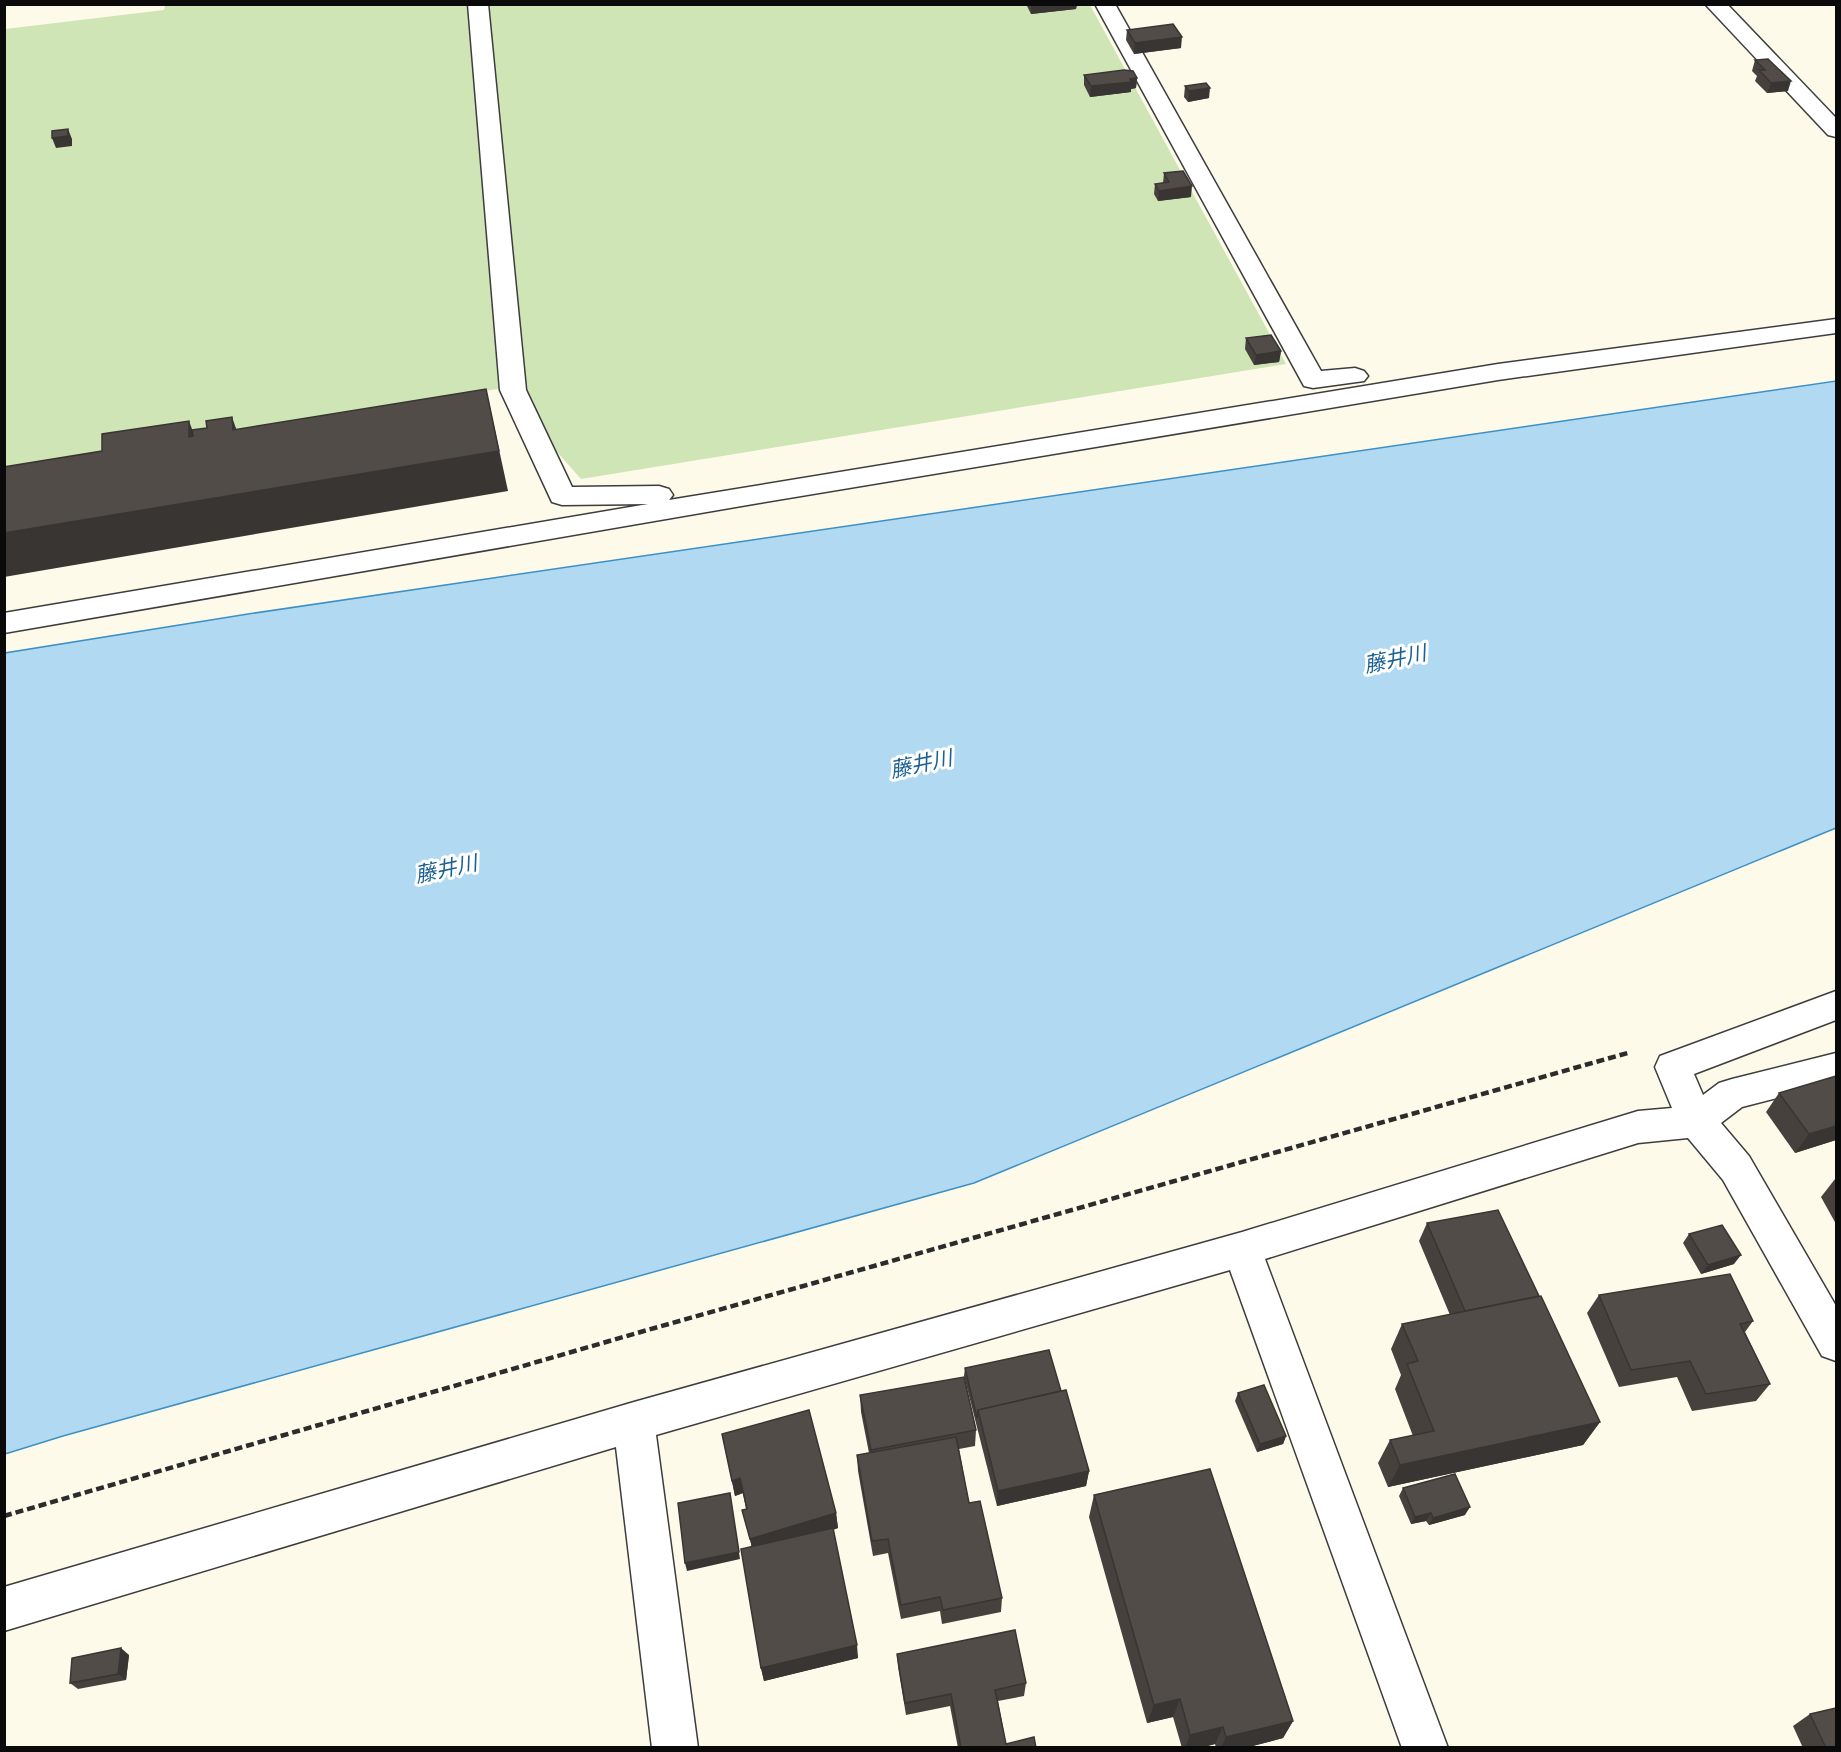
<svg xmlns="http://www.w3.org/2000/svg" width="1841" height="1752" viewBox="0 0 1841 1752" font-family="'Noto Serif','Noto Sans JP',serif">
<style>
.green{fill:#cfe5b6}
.water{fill:#b1daf2;stroke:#3c90c5;stroke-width:1.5}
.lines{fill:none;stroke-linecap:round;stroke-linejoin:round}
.minor-casing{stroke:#3d3d3d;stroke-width:3}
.path{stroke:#2c2c2c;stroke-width:4.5;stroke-dasharray:8 4;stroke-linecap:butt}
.minor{fill:#fff;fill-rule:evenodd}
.wall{fill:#47413e}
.shaded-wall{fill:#393532}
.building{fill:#524c48;stroke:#393532;stroke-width:1.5}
.labels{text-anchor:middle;stroke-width:6;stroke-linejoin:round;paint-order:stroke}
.water-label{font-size:21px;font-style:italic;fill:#1c6194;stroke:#fff}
</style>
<rect width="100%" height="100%" fill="#fefae9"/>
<!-- green -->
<path class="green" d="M165 5H1090L1286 364 581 479 543 436 522 385 5 468V29L164 10Z"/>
<!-- water -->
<path class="water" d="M1836 381V828L974 1183 63 1436 5 1454V653L248 614Z"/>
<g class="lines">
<defs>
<g id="minor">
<path d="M468 4H488L526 390 572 487 659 486 669 489 673 495 669 500 1498 364 1836 319V333L1498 380 759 503 4 633V613L648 504 562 505 552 502 500 390Z"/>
<path d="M1095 4H1115L1321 371 1355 368 1364 371 1368 376 1364 381 1313 388 1304 386Z"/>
<path d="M1705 4H1727L1836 118V137L1828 135Z"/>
<path d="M1836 991V1020L1694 1074 1703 1095 1719 1083 1732 1079 1836 1053V1083L1742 1107 1721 1123 1749 1156 1836 1306V1361L1822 1356 1723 1180 1688 1138 1638 1143 1265 1259 1448 1748H1402L1230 1270 656 1435 698 1748H652L616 1447 4 1631V1587L634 1402 1242 1232 1638 1111 1672 1108 1655 1067 1660 1056Z"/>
</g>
</defs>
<!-- minor casing -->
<use href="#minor" class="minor-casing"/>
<!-- path -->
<path class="path" d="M4 1516 644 1331 1631 1052"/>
<!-- minor -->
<use href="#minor" class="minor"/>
</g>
<!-- wall -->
<g class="wall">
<path d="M1026 4H1077L1076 9 1031 14Z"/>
<path d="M1127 30 1181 48 1134 54 1126 40Z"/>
<path d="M1755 60 1788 91 1767 93 1755 81 1757 76 1752 71Z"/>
<path d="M1084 75 1137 78 1136 88 1131 89V92L1090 97 1084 85Z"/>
<path d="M1185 86 1209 98 1188 102 1184 97Z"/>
<path d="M1164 173 1191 197 1158 201 1154 194 1155 184 1163 183Z"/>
<path d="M1246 338 1281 351 1279 362 1254 365 1245 349Z"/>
<path d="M1779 1093 1836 1140 1795 1153 1766 1112Z"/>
<path d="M1835 1179H1836V1224L1821 1197Z"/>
<path d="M1427 1223 1539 1296 1600 1422 1583 1445 1388 1487 1378 1463 1390 1440 1413 1436 1395 1389 1401 1375 1391 1349 1402 1324 1450 1315 1419 1241Z"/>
<path d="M1689 1234 1734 1264 1701 1274 1683 1243Z"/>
<path d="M1599 1295 1753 1321 1745 1332 1770 1384 1756 1401 1692 1411 1677 1377 1619 1387 1587 1313Z"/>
<path d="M965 1368 1061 1391 1089 1471 1086 1486 997 1506 964 1376Z"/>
<path d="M1238 1393 1286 1436 1283 1444 1257 1452 1235 1401Z"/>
<path d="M860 1395 976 1430 975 1446 959 1449 969 1503 1002 1598 1001 1612 942 1624 940 1611 901 1619 888 1553 873 1556 858 1471 857 1455 869 1453 861 1412Z"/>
<path d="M722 1434 836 1513 838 1528 833 1530 858 1658 764 1681 761 1668 752 1547 742 1510 746 1509 743 1493 735 1496Z"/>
<path d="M1403 1488 1465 1515 1429 1525 1426 1521 1411 1524 1399 1496Z"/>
<path d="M1094 1495 1293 1721 1283 1738 1245 1748H1216L1215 1744 1200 1748H1182L1173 1717 1147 1723 1089 1517Z"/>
<path d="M897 1654 1026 1683 1024 1696 998 1701 1006 1744 1036 1748H958L950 1706 906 1715 898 1667Z"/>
<path d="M129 1655 126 1680 78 1689 70 1683Z"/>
<path d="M1810 1714 1836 1748H1803L1793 1726Z"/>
</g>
<!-- shaded-wall -->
<g class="shaded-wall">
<path d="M1031 4H1077L1076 9 1031 14Z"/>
<path d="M1182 37 1181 48 1134 54 1135 43Z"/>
<path d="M1137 78 1136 88 1131 89V92L1090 97 1091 86Z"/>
<path d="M1791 81 1788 91 1767 93 1771 83Z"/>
<path d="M1210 88 1209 98 1188 102 1189 91Z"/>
<path d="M68 129 72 139V146L56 148 52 138Z"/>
<path d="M1192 186 1191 197 1158 201 1159 191Z"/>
<path d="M1281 351 1279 362 1254 365 1256 355Z"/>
<path d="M486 389 508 491 4 577V533Z"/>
<path d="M232 417 246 457 233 430Z"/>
<path d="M189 421 204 461 189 437Z"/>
<path d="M1836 1126V1140L1795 1153 1809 1134Z"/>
<path d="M1741 1255 1734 1264 1701 1274 1708 1265Z"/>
<path d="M1600 1422 1583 1445 1388 1487 1400 1465Z"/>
<path d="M1286 1436 1283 1444 1257 1452 1260 1444Z"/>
<path d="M1089 1471 1086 1486 997 1506 998 1491Z"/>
<path d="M740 1478 743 1493 735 1496 732 1481Z"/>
<path d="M730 1493 740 1559 687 1571 685 1563Z"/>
<path d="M1470 1507 1465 1515 1429 1525 1433 1518Z"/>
<path d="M836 1513 838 1528 753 1554 750 1539Z"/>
<path d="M1431 1513 1426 1521 1411 1524 1415 1517Z"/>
<path d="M857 1645 858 1658 764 1681 761 1668Z"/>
<path d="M121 1648 129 1655 126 1680 118 1674Z"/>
<path d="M1180 1699 1173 1717 1147 1723 1154 1705Z"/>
<path d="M1293 1721 1283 1738 1245 1748H1221L1226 1737Z"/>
<path d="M1223 1727 1215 1744 1200 1748H1185L1190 1735Z"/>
</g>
<!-- building -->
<g class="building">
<path d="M1173 24 1182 37 1135 43 1127 30Z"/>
<path d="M1768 59 1791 81 1771 83 1759 70H1765L1755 60Z"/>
<path d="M1124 70 1133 71 1137 78 1130 79 1132 82 1091 86 1084 75Z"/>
<path d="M1206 83 1210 88 1189 91 1185 86Z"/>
<path d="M68 129V136L52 138V131Z"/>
<path d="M1183 171 1192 186 1159 191 1155 184 1169 182 1164 173Z"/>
<path d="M1271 335 1281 351 1256 355 1246 338Z"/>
<path d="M486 389 499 451 4 533V467L102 451V434L189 421V437L193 436 192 430 207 428 206 421 232 417 233 430Z"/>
<path d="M1836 1076V1126L1809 1134 1779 1093Z"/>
<path d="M1498 1210 1539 1296 1465 1311 1427 1223Z"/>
<path d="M1722 1225 1741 1255 1708 1265 1689 1234Z"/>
<path d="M1730 1274 1753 1321 1740 1324 1770 1384 1706 1394 1690 1361 1631 1370 1599 1295Z"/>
<path d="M1541 1296 1600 1422 1400 1465 1390 1440 1434 1431 1407 1364 1418 1361 1402 1324Z"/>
<path d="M1049 1350 1061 1391 978 1410 977 1418 965 1368Z"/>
<path d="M964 1377 976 1430 871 1450 860 1395Z"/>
<path d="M1264 1385 1286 1436 1260 1444 1238 1393Z"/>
<path d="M1066 1390 1089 1471 998 1491 978 1410Z"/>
<path d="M809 1410 836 1513 750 1539 742 1510 747 1509 740 1478 732 1481 722 1434Z"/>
<path d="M956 1437 969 1503 980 1501 1002 1598 943 1610 940 1597 901 1605 888 1539 872 1541 857 1455Z"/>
<path d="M1210 1469 1293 1721 1226 1737 1223 1727 1190 1735 1180 1699 1154 1705 1094 1495Z"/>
<path d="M1455 1474 1470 1507 1433 1518 1431 1513 1415 1517 1403 1488Z"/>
<path d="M730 1493 739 1552 685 1563 678 1503Z"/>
<path d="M833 1528 857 1645 761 1668 741 1549Z"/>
<path d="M1015 1630 1026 1683 995 1690 1006 1744 1034 1737 1036 1748H961L951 1694 905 1703 897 1654Z"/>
<path d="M121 1648 118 1674 70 1683 72 1658Z"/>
<path d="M1836 1708V1748H1826L1810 1714Z"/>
</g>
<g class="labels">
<!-- water labels -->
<g class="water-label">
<text transform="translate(1395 659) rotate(-12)" y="7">藤井川</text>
<text transform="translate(921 764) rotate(-12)" y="7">藤井川</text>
<text transform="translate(446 869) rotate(-12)" y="7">藤井川</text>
</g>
</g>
<!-- border -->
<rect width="1841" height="1752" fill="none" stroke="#0a0a0a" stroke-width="12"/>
</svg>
